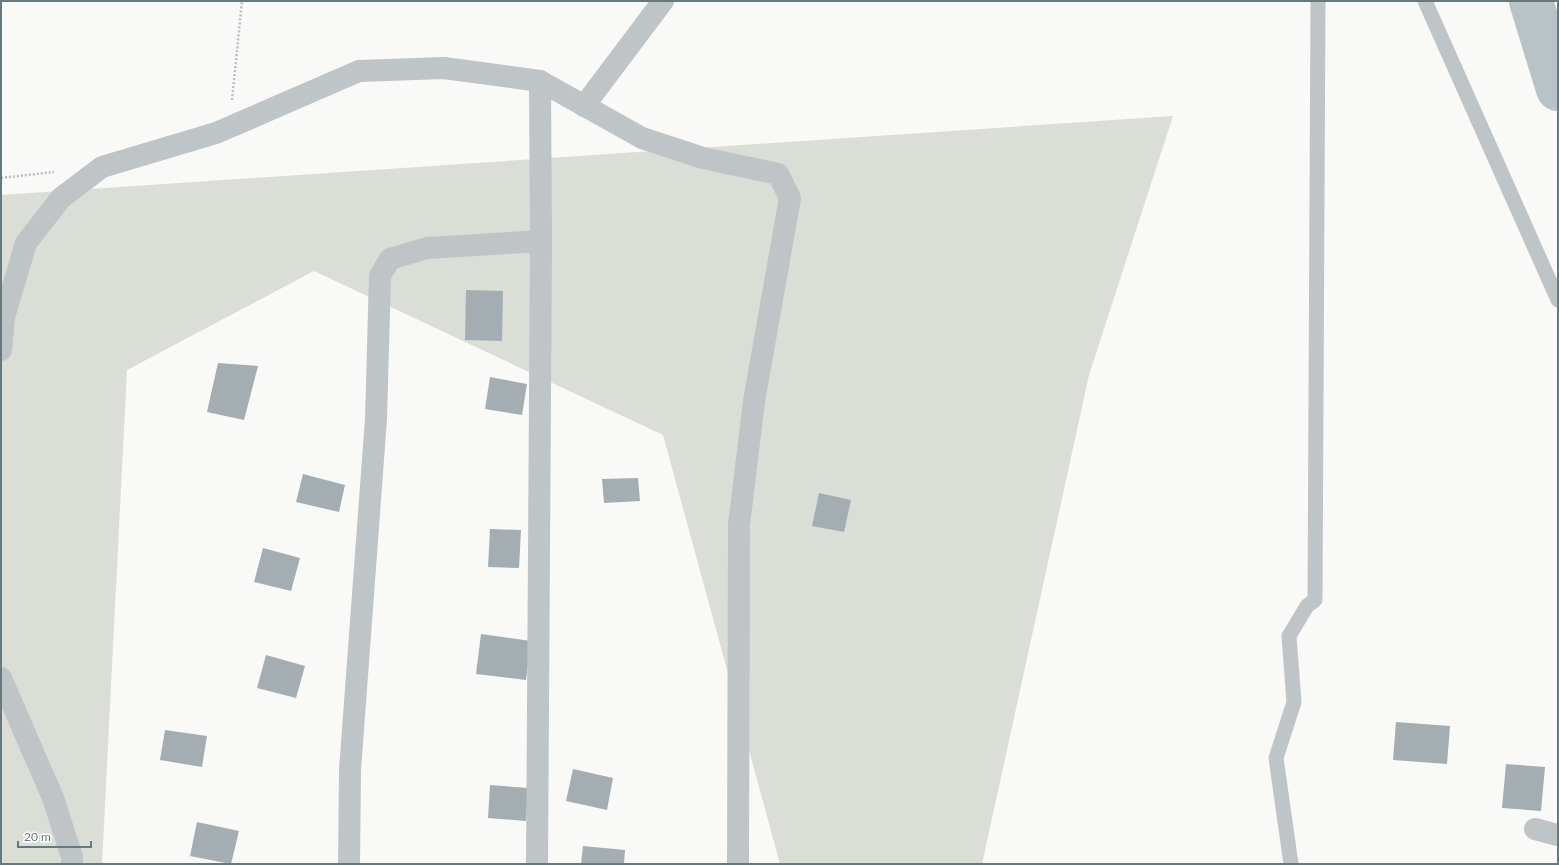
<svg xmlns="http://www.w3.org/2000/svg" width="1559" height="865" viewBox="0 0 1559 865" font-family="Lato,sans-serif">
<style>
.green{fill:#daded7}
.lines{fill:none;stroke-linecap:round;stroke-linejoin:round}
.river{stroke:#b7c3c6;stroke-width:44}
.building{fill:#a4aeb2}
.path{stroke:#babec0;stroke-width:2.5;stroke-dasharray:2 2;stroke-linecap:butt}
.service{stroke:#bfc4c7;stroke-width:15}
.minor{stroke:#bfc4c7;stroke-width:22}
</style>
<rect width="100%" height="100%" fill="#f9f9f8"/>
<!-- green -->
<path class="green" d="M1173 116 1089 375 982 864H780L663 435 314 271 127 370 102 864H1V195Z"/>
<g class="lines">
<!-- river -->
<path class="river" d="M1531 1 1558 89"/>
</g>
<!-- building -->
<g class="building">
<path d="M466 290 503 291 502 341 465 340Z"/>
<path d="M218 363 258 366 244 420 207 412Z"/>
<path d="M490 377 527 384 522 415 485 409Z"/>
<path d="M303 474 345 485 339 512 296 502Z"/>
<path d="M638 478 640 501 604 503 602 479Z"/>
<path d="M819 493 851 500 844 532 812 526Z"/>
<path d="M490 529 521 530 519 568 488 567Z"/>
<path d="M263 548 300 558 291 591 254 582Z"/>
<path d="M481 634 531 641 526 680 476 674Z"/>
<path d="M266 655 305 666 296 698 257 688Z"/>
<path d="M1396 722 1450 726 1447 764 1393 760Z"/>
<path d="M165 730 207 736 202 767 160 760Z"/>
<path d="M1506 764 1545 767 1541 811 1502 808Z"/>
<path d="M573 769 613 778 607 810 566 801Z"/>
<path d="M490 785 528 788 526 821 488 818Z"/>
<path d="M197 822 239 831 231 864 190 856Z"/>
<path d="M583 846 625 850 624 864H581Z"/>
</g>
<g class="lines">
<!-- path -->
<g class="path">
<path d="M232 100 242 1"/>
<path d="M1 178 54 172"/>
</g>
<!-- service -->
<g class="service">
<path d="M1425 1 1558 300"/>
<path d="M1291 864 1276 758 1294 702 1289 636 1307 606 1315 600 1318 1"/>
</g>
<!-- minor -->
<g class="minor">
<path d="M584 106 663 1"/>
<path d="M1 350 4 317 26 243 61 198 102 167 216 133 359 71 444 68 540 81 642 138 703 158 778 174 790 198 754 401 739 525 738 864"/>
<path d="M1 678 53 798 72 857V864"/>
<path d="M1535 829 1558 835"/>
<path d="M349 864 350 770 376 419 380 276 390 259 427 248 541 241"/>
<path d="M537 864 541 241 540 81"/>
</g>
</g>
<!-- border -->
<rect width="1559" height="865" fill="none" stroke="#67787f" stroke-width="4"/>
<!-- scale -->
<path d="M18 841v6h73v-6" fill="none" stroke="#67787f" stroke-width="2"/>
<text x="24" y="841" font-size="12" fill="#67787f" stroke="#ffffff" stroke-width="3" paint-order="stroke">20 m</text>
</svg>
